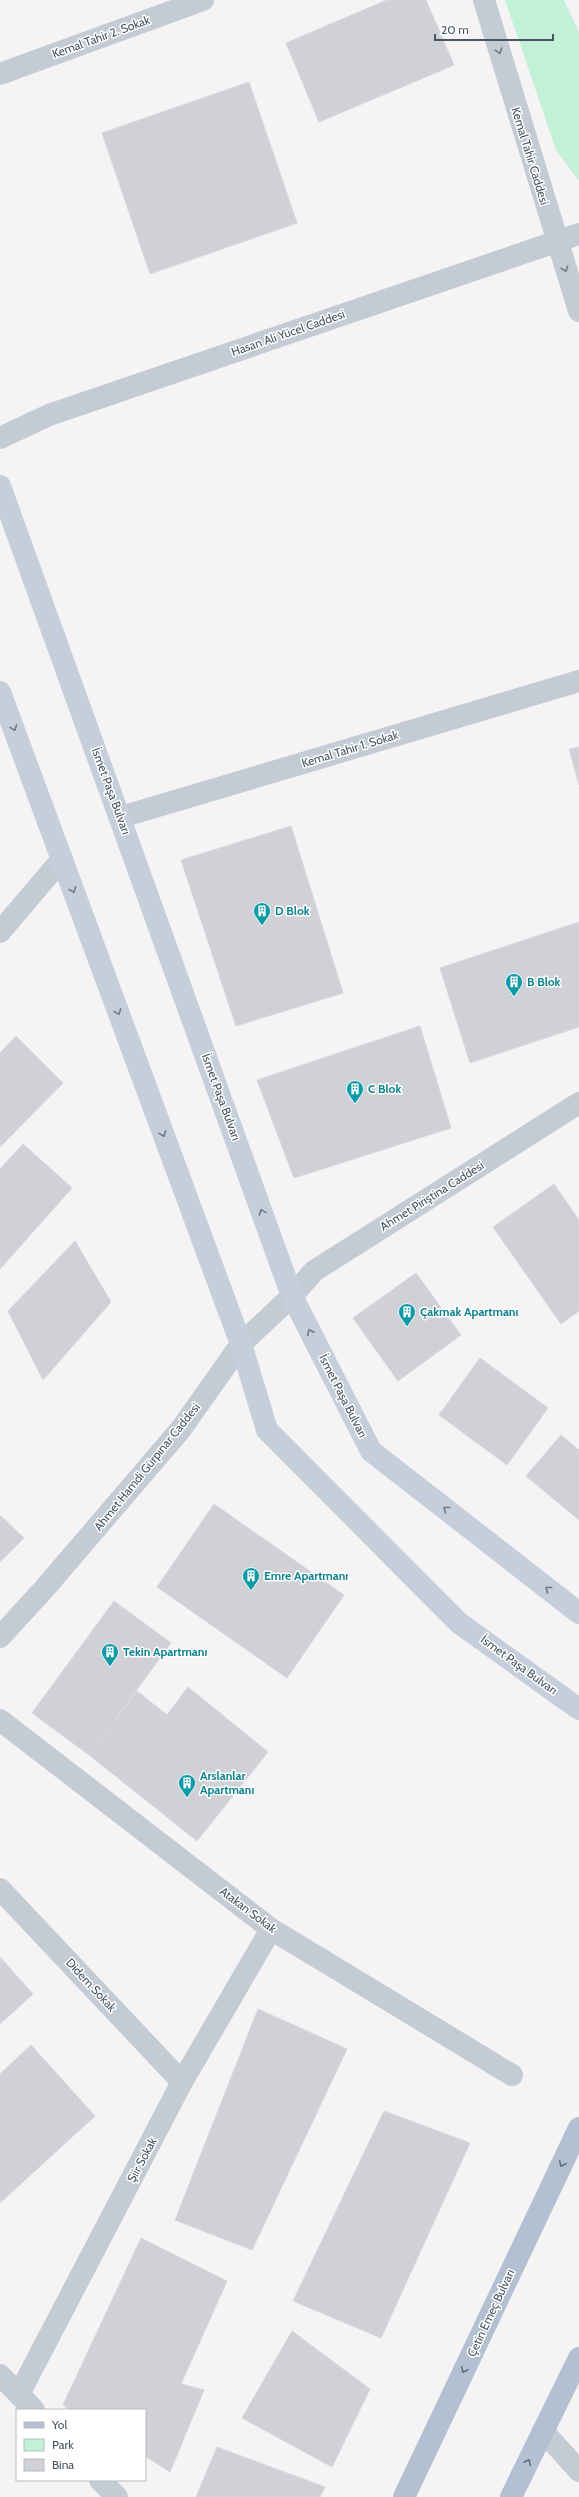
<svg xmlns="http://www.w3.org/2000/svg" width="579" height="2497" viewBox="0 0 579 2497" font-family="Cabin,sans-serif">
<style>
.green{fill:#c2f1d7}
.building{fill:#cfd1d7;stroke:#d7d8de}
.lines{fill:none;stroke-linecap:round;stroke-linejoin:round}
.street{stroke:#c3ccd4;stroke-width:22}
.secondary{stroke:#c5cedb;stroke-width:22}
.primary{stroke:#b2c0d1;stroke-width:22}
.oneway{stroke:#6e7884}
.oneway2{stroke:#6e7986}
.oneway3{stroke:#636f7d}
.labels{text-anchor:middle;stroke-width:3;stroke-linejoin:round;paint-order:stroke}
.street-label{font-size:12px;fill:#495461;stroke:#fff}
.culture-label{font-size:12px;font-weight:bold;fill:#0d838f;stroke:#fff;text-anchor:start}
</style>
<rect width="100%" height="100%" fill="#f5f3f3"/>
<!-- green -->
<path class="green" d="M505 0H564L579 32V181L556 150Z"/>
<!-- building -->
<g class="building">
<path d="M387 0H426L454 65 319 122 286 43Z"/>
<path d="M249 82 297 223 150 274 102 133Z"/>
<path d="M579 747V785L569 749Z"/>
<path d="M291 826 343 993 236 1026 181 860Z"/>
<path d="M579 922V1027L470 1063 440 968Z"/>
<path d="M420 1026 451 1128 294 1178 257 1080Z"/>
<path d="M16 1036 63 1083 0 1147V1053Z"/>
<path d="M23 1144 72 1188 0 1269V1169Z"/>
<path d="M554 1184 579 1220V1311L561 1324 493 1227Z"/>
<path d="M75 1241 111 1302 43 1380 8 1311Z"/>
<path d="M416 1273 461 1335 398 1381 353 1318Z"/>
<path d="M480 1358 548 1408 507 1465 439 1415Z"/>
<path d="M561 1435 579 1450V1520L526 1476Z"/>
<path d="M214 1504 344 1595 287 1678 157 1587Z"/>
<path d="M0 1515 24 1538 0 1562Z"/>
<path d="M114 1601 171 1643 89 1755 32 1713Z"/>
<path d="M188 1687 268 1752 197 1841 89 1755 137 1691 167 1715Z"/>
<path d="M0 1957 33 1994 0 2024Z"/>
<path d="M258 2009 347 2049 252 2250 175 2220Z"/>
<path d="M31 2045 95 2116 0 2203V2074Z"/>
<path d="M384 2111 470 2143 381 2338 293 2301Z"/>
<path d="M141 2238 227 2281 181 2384 204 2390 170 2472 145 2456V2410H70L63 2405Z"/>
<path d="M292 2331 370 2389 332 2467 242 2418Z"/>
<path d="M217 2447 325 2487 320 2497H196Z"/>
</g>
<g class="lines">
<!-- street -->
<g class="street">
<path d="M484 0 579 311"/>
<path d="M0 74 203 0"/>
<path d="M0 438 49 415 579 234"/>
<path d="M121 817 579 681"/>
<path d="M0 932 62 859"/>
<path d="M0 1637 44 1589 181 1429 241 1344 292 1296 314 1271 579 1103"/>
<path d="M0 1720 271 1929 512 2075"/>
<path d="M0 1889 182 2082"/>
<path d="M0 2375 34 2410"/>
<path d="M19 2394 182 2082 271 1929"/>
<path d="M543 2431 579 2471"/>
<path d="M100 2480 117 2497"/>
</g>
<!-- secondary -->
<g class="secondary">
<path d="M0 486 292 1296 371 1451 579 1613"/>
<path d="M0 692 241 1344 267 1430 459 1623 579 1709"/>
</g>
<!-- primary -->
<g class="primary">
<path d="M404 2497 579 2128"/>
<path d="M511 2497 579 2358"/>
</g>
</g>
<!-- one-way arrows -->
<defs><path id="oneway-chevron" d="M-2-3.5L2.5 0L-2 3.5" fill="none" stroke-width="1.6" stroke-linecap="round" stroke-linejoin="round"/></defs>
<g class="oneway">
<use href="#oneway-chevron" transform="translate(499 51) rotate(73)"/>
<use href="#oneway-chevron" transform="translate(565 269) rotate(72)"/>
</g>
<g class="oneway2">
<use href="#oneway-chevron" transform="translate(14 728) rotate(70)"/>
<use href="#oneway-chevron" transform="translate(73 890) rotate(70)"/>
<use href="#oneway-chevron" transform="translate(118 1012) rotate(70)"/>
<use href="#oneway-chevron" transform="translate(163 1134) rotate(70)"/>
<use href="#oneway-chevron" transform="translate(262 1212) rotate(-110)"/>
<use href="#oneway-chevron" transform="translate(310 1332) rotate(-117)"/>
<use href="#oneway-chevron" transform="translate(446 1509) rotate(-142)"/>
<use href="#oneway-chevron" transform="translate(548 1589) rotate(-142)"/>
</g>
<g class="oneway3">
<use href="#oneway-chevron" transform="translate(562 2164) rotate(115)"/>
<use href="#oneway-chevron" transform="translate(464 2370) rotate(115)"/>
<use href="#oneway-chevron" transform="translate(528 2462) rotate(-64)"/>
</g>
<!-- icons -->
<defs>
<symbol id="building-pin" viewBox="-11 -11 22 30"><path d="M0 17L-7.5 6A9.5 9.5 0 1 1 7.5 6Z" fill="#0f9aa8" stroke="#fff"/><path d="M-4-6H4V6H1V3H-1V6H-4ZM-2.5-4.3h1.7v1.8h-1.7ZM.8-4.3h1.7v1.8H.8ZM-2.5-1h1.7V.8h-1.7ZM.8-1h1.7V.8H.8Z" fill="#fff"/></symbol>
</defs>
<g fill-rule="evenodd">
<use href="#building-pin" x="252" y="901" width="20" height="27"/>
<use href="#building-pin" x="504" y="972" width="20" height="27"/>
<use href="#building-pin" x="345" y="1079" width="20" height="27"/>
<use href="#building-pin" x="397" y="1302" width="20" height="27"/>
<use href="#building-pin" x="241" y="1566" width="20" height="27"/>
<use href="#building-pin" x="100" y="1642" width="20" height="27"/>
<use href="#building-pin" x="177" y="1773" width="20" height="27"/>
</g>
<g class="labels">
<!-- street labels -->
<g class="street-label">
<text transform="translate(101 37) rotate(-20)" y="4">Kemal Tahir 2. Sokak</text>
<text transform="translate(530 156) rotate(73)" y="4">Kemal Tahir Caddesi</text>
<text transform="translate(288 333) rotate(-19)" y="4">Hasan Ali Yücel Caddesi</text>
<text transform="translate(350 749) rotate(-17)" y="4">Kemal Tahir 1. Sokak</text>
<text transform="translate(111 791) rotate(70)" y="4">İsmet Paşa Bulvarı</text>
<text transform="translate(221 1097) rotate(70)" y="4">İsmet Paşa Bulvarı</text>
<text transform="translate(432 1196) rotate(-32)" y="4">Ahmet Piriştina Caddesi</text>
<text transform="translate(343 1396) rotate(63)" y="4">İsmet Paşa Bulvarı</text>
<text transform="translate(147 1467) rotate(-51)" y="4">Ahmet Hamdi Gürpınar Caddesi</text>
<text transform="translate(519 1665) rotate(36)" y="4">İsmet Paşa Bulvarı</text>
<text transform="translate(248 1910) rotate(37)" y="4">Atakan Sokak</text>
<text transform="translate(91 1985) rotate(47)" y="4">Didem Sokak</text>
<text transform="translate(142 2160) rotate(-62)" y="4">Şiir Sokak</text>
<text transform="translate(491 2313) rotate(-65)" y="4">Çetin Emeç Bulvarı</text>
</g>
<!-- culture labels -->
<g class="culture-label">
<text x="275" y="915">D Blok</text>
<text x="527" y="986">B Blok</text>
<text x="368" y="1093">C Blok</text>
<text x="420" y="1316">Çakmak Apartmanı</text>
<text x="264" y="1580">Emre Apartmanı</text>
<text x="123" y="1656">Tekin Apartmanı</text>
<text x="200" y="1780">Arslanlar<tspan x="200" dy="14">Apartmanı</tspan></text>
</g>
</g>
<!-- legend -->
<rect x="16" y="2409" width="130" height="72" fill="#ffffff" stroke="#b6bbc0"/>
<rect x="24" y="2422" width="20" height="6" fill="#b2c0d1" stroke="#b6bbc0"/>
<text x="52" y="2429" font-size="12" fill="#495461">Yol</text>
<rect x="24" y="2439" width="20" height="12" fill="#c2f1d7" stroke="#b6bbc0"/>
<text x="52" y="2449" font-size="12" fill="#495461">Park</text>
<rect x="24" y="2459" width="20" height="12" fill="#cfd1d7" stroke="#b6bbc0"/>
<text x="52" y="2469" font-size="12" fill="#495461">Bina</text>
<!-- scale -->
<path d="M435 34v6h118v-6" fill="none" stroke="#495461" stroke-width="2"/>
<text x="441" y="34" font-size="12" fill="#495461" stroke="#ffffff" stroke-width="3" paint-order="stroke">20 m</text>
</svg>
